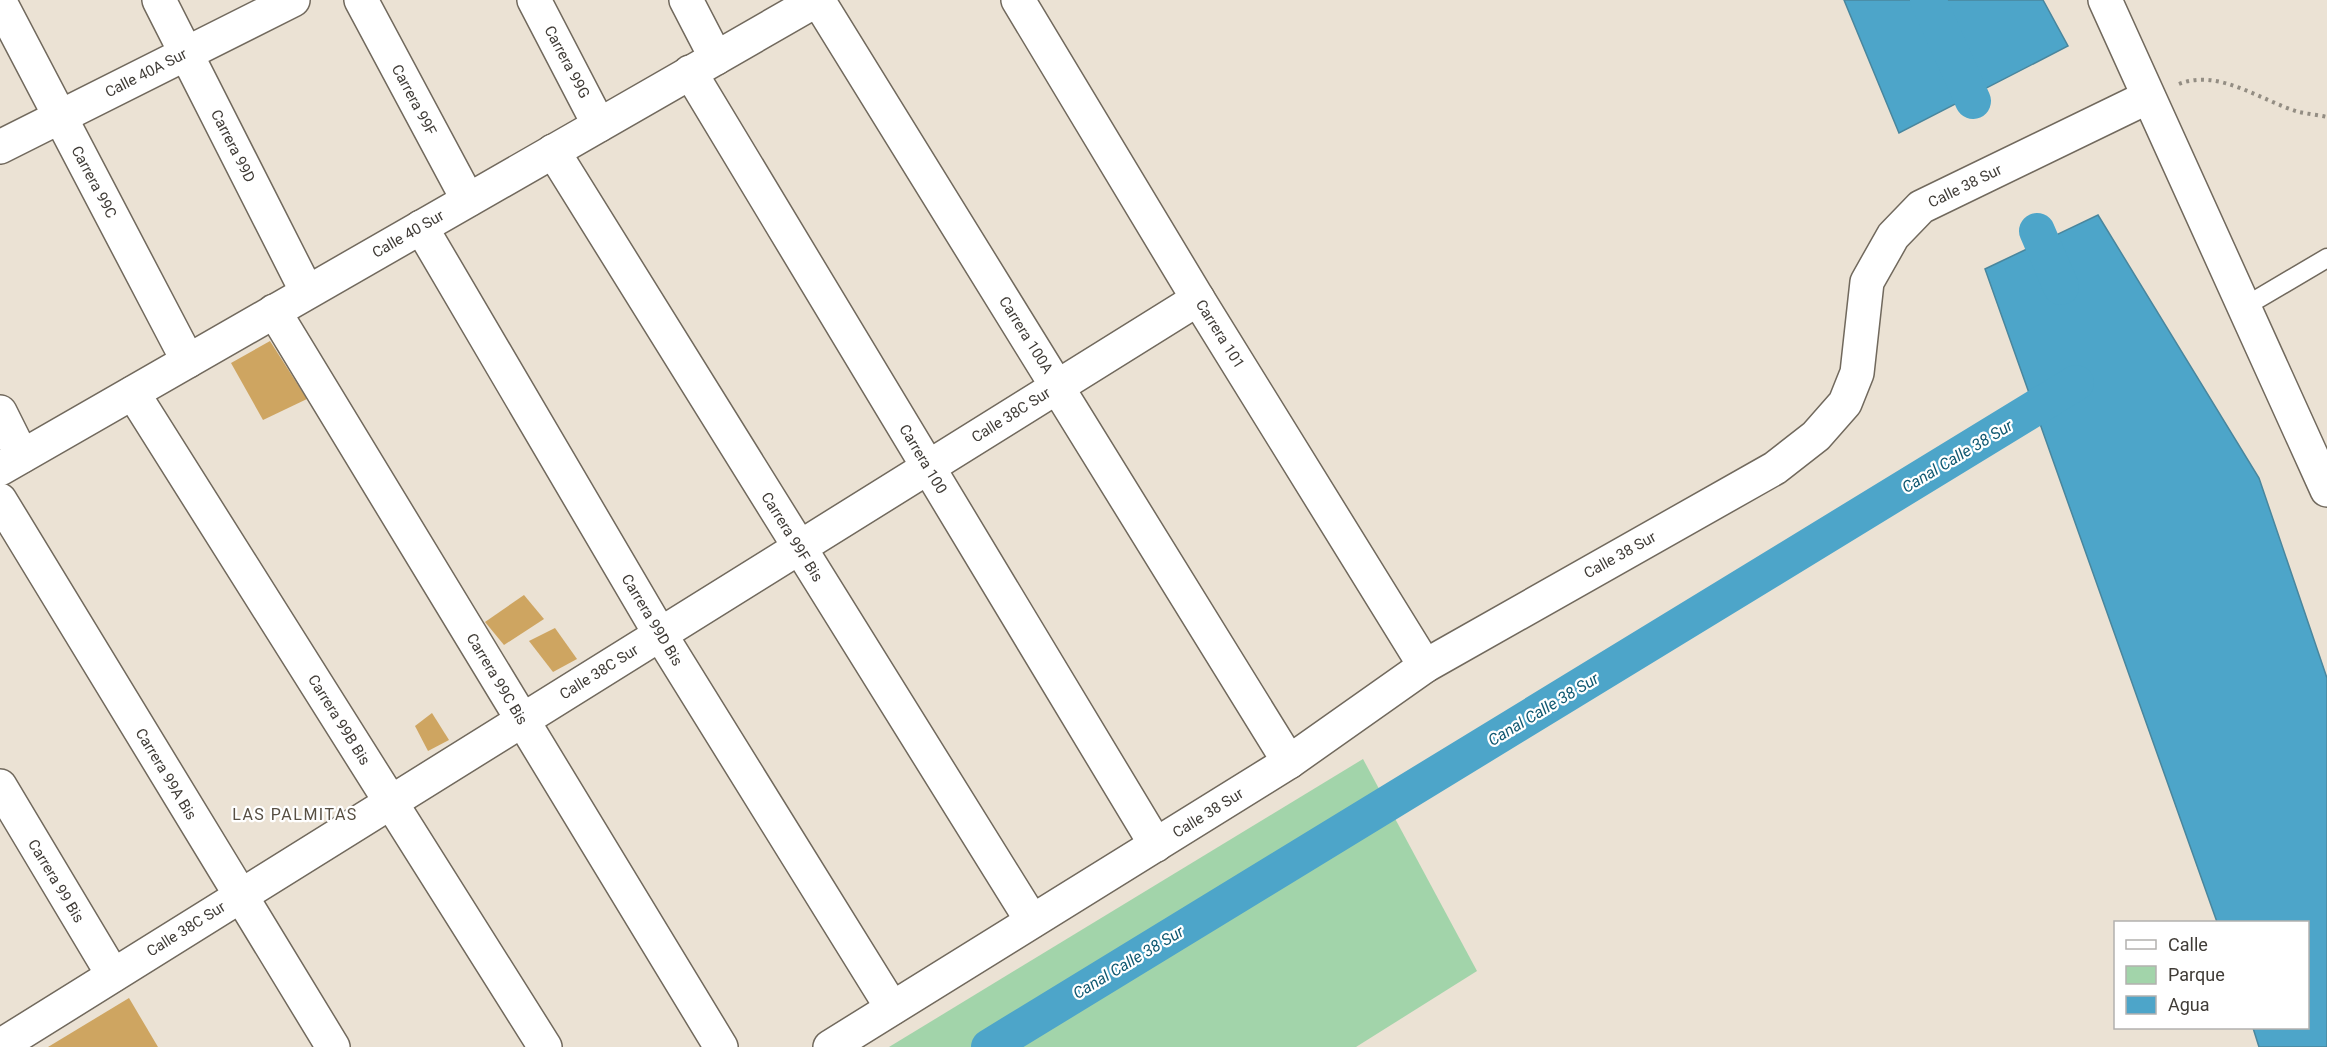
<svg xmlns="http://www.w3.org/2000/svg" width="2327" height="1047" viewBox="0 0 2327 1047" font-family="Roboto,sans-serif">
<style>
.green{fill:#a2d4aa}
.water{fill:#4da5c9;stroke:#49869d;stroke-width:1.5}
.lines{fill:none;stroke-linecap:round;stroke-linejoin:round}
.canal{stroke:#4da5c9;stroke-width:36}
.building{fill:#cea561}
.lane-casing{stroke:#71695d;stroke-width:21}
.street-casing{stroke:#71695d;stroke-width:36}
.path{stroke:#938d83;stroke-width:4;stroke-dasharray:3 4.5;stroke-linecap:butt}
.lane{stroke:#fff;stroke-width:18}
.street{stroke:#fff;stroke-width:33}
.labels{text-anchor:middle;stroke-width:4.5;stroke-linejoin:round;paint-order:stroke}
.street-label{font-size:15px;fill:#403c37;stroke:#fff}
.water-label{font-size:16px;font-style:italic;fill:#0f5871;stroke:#fff}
.neighbourhood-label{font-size:16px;letter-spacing:1.5px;fill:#574f43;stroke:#fff}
</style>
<rect width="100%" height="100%" fill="#ebe2d4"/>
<!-- green -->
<path class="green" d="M1363 759 1477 971 1356 1047H889Z"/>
<!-- water -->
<g class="water">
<path d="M1844 0H2043L2068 46 1899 133Z"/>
<path d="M2098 215 2259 478 2327 678V1047H2259L2253 1028H2308V922H2217L1985 269Z"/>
</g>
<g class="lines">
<!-- canal -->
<g class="canal">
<path d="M1928 0 1973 101"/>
<path d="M2037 231 2061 287"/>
<path d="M989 1047 2076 383"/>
</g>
</g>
<!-- building -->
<g class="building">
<path d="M270 341 307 399 263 420 231 363Z"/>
<path d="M524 595 544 619 504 645 485 622Z"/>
<path d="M555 628 577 659 553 672 529 641Z"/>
<path d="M432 713 449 740 428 751 415 726Z"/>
<path d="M129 998 158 1047H48Z"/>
</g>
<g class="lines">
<defs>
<path id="lane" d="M2244 307 2327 258"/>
<g id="street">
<path d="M159 0 307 292"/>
<path d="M361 0 468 200"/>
<path d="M534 0 599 125"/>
<path d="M686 0 716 58"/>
<path d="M818 0 1289 762"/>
<path d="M1018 0 1198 299 1425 666"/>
<path d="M2105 0 2327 490"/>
<path d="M0 2 188 361"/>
<path d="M690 72 1156 845"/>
<path d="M0 147 293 0"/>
<path d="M553 151 1032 921"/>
<path d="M421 227 660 634 892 1008"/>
<path d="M274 311 721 1047"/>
<path d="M133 393 545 1047"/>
<path d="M0 412 22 456"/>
<path d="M0 469 817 0"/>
<path d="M0 500 333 1047"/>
<path d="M0 786 113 975"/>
<path d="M0 1046 1198 299"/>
<path d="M830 1047 1289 762 1425 666 1775 468 1816 436 1845 403 1857 373 1867 282 1893 236 1921 207 2148 97"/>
</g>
</defs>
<!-- lane casing -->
<use href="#lane" class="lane-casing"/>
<!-- street casing -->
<use href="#street" class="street-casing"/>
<!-- path -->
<path class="path" d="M2179 84C2219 68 2261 101 2299 112 2308 114 2318 115 2327 117"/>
<!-- lane -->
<use href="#lane" class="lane"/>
<!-- street -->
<use href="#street" class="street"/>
</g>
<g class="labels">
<!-- street labels -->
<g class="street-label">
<text transform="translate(567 62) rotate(62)" y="5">Carrera 99G</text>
<text transform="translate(146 73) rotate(-27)" y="5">Calle 40A Sur</text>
<text transform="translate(414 100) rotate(62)" y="5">Carrera 99F</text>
<text transform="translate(233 146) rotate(63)" y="5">Carrera 99D</text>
<text transform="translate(94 182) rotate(62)" y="5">Carrera 99C</text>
<text transform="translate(1965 186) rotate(-26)" y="5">Calle 38 Sur</text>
<text transform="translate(408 234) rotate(-30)" y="5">Calle 40 Sur</text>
<text transform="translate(1220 334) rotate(58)" y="5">Carrera 101</text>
<text transform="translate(1026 335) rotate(58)" y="5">Carrera 100A</text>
<text transform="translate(1011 415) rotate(-32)" y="5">Calle 38C Sur</text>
<text transform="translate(923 459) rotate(59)" y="5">Carrera 100</text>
<text transform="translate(792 537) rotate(58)" y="5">Carrera 99F Bis</text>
<text transform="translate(1620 555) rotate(-29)" y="5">Calle 38 Sur</text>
<text transform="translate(652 620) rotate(59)" y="5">Carrera 99D Bis</text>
<text transform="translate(599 672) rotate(-32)" y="5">Calle 38C Sur</text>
<text transform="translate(497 679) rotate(59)" y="5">Carrera 99C Bis</text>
<text transform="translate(339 720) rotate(58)" y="5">Carrera 99B Bis</text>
<text transform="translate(166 774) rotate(59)" y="5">Carrera 99A Bis</text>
<text transform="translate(1208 813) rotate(-32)" y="5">Calle 38 Sur</text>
<text transform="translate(56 881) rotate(59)" y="5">Carrera 99 Bis</text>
<text transform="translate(186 929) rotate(-32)" y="5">Calle 38C Sur</text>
</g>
<!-- water labels -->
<g class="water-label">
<text transform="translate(1957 456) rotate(-31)" y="6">Canal Calle 38 Sur</text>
<text transform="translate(1543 709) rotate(-31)" y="6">Canal Calle 38 Sur</text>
<text transform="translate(1128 962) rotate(-31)" y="6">Canal Calle 38 Sur</text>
</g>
<!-- neighbourhood labels -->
<g class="neighbourhood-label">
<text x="295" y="820">LAS PALMITAS</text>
</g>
</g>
<!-- legend -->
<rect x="2114" y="921" width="195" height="108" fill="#ffffff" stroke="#b3b1af" stroke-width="1.5"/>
<rect x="2126" y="940" width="30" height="9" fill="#ffffff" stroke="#b3b1af" stroke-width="1.5"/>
<text x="2168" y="951" font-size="18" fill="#403c37">Calle</text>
<rect x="2126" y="966" width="30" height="18" fill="#a2d4aa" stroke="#b3b1af" stroke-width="1.5"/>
<text x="2168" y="981" font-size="18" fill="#403c37">Parque</text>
<rect x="2126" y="996" width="30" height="18" fill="#4da5c9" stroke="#b3b1af" stroke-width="1.5"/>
<text x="2168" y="1011" font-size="18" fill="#403c37">Agua</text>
</svg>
